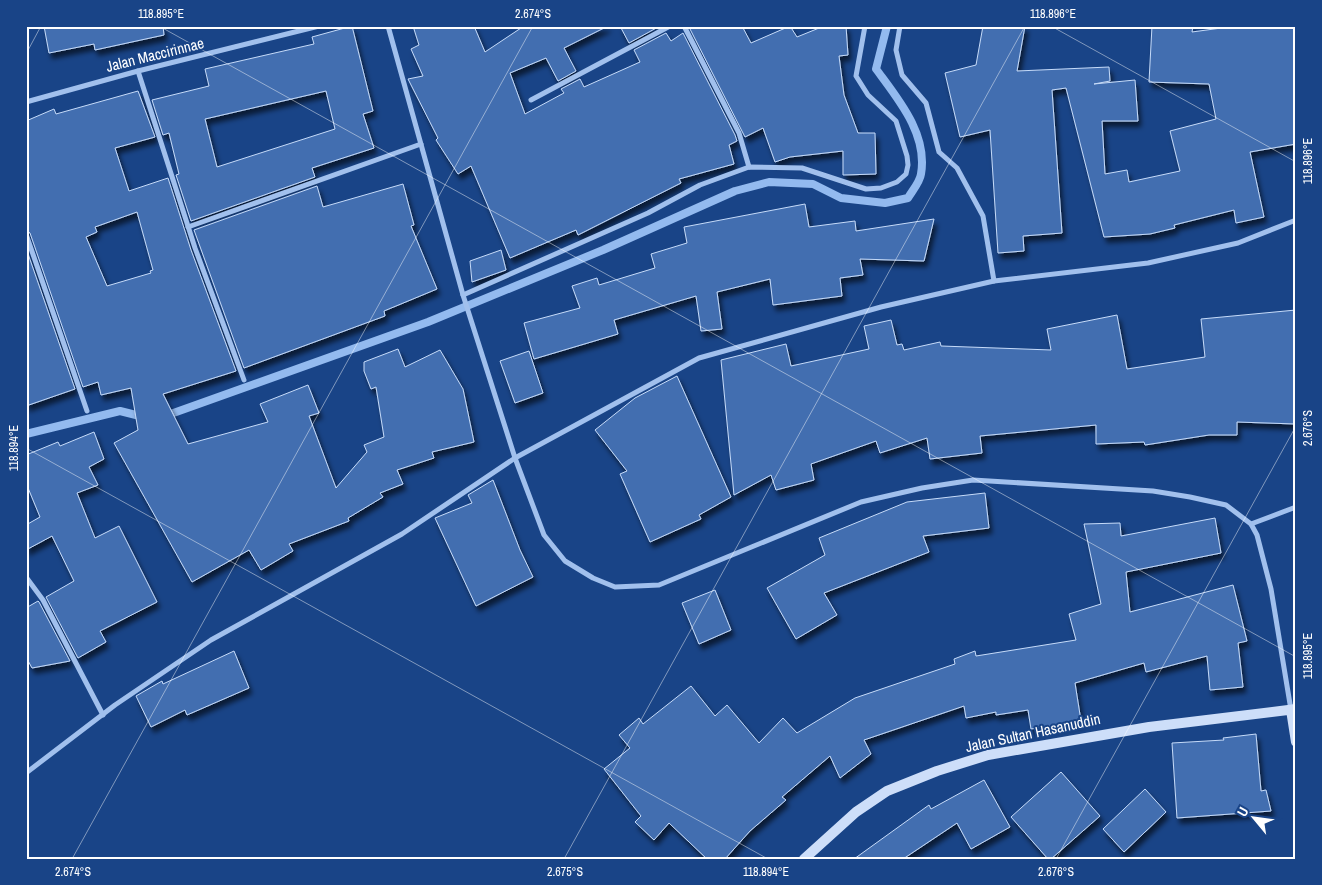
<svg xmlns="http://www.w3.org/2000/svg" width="1322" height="885" viewBox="0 0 1322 885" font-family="'Archivo Narrow',sans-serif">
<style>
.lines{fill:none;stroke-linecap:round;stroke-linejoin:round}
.stream{stroke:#93baef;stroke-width:8}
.building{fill:#426eb0;stroke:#c6dbf9;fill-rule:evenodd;filter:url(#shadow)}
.street{stroke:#a1c0ed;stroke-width:5}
.secondary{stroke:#cddef9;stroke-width:10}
.ticks{fill:none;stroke:#fff;stroke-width:1;stroke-opacity:0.45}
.labels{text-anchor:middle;stroke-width:4;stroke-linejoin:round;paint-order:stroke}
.street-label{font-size:15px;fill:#fff;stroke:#194487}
.neatline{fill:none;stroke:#fff;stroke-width:2}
.ticks-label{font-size:12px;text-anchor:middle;fill:#fff}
</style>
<defs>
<filter id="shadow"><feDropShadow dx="3" dy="5.5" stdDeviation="2.5" flood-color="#0009"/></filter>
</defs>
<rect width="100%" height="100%" fill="#194487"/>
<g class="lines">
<!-- stream -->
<g class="stream">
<path d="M165 416 428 322 603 250 735 191 769 182 813 184 841 198 885 203 908 198C912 191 920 182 921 174 928 134 898 99 876 69L887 26"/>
<path d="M26 434 120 411 144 417"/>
</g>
</g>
<!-- building -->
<g class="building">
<path d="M44 26H163L164 35 95 50 94 44 49 53Z"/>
<path d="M352 26 373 111 363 114 374 148 312 168 315 177 191 221 176 175 179 174 169 133 163 135 152 100 209 86 205 69 314 44 312 37ZM326 91 335 129 217 167 205 119Z"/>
<path d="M413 26H474L485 52 524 26H608L564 48 576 71 558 81 546 58 510 73 525 114 564 93 561 89 580 79 584 87 640 62 634 50 666 33 671 41 683 33 735 135 737 141 729 145 734 164 679 179 681 183 578 235 576 230 510 258 471 166 458 174 436 140 438 138 408 79 423 76 411 49 419 45Z"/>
<path d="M620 26H660L629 43Z"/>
<path d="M695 26H742L751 43 790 26 797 37 824 26H846L848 55 839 56 844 95 858 133H875L876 174 843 175V151L790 157 775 162 763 128 745 137 690 29Z"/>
<path d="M983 26H1025L1017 71 1109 67 1110 81 1094 84 1135 80 1138 121H1102L1105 174 1127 170 1129 182 1180 171 1170 131 1216 119 1209 84 1149 82 1152 26H1193L1192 32 1236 26H1296V144L1250 152 1264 217 1236 223 1234 210 1174 225 1175 228 1150 234 1104 237 1066 88 1052 90 1062 233 1023 236 1024 251 998 253 990 130 960 137 945 73 976 65Z"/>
<path d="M138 91 155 137 115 148 129 191 168 178 191 250 236 371 163 394 188 444 268 422 260 404 308 385 319 413 309 416 336 488 367 452 364 445 384 437 376 387 371 389 364 371V362L398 349 405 367 440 350 463 389 474 442 432 452 434 458 397 470 403 484 380 493 383 497 348 518 349 521 289 544 293 551 261 570 249 550 192 582 114 443 138 430 131 388 101 395 98 382 83 387 30 233 26 230V121L54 109 56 114ZM137 212 153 270 150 271 151 273 107 286 86 237 97 232 95 227Z"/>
<path d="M403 184 414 225 411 226 437 289 384 311 385 316 244 368 194 230 317 186 323 207Z"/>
<path d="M805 204 809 227 855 221 856 231 934 219 924 261 860 259 863 275 840 278 842 296 773 305 770 279 717 292 722 329 701 331 696 296 614 320 618 334 534 359 524 323 580 308 572 286 597 278 599 285 655 268 651 254 687 243 684 227Z"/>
<path d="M26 248 75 389 26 406Z"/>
<path d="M501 250 506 270 472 282 470 261Z"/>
<path d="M1296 310V424L1237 422V435H1209L1145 445 1144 442 1096 444V425L980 436 982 453 930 459 927 438 880 453 876 441 811 464 814 480 776 490 771 475 734 495 721 360 786 344 791 366 869 349 864 326 891 320 897 345 902 344 904 350 940 342 941 346 1051 350 1047 329 1117 315 1127 369 1205 357 1201 319Z"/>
<path d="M529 351 543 393 515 403 500 361Z"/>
<path d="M677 376 731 497 699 515 701 519 650 542 620 474 627 471 595 430 635 398Z"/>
<path d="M94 432 104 459 89 467 98 485 77 493 95 538 119 526 157 602 100 631 106 642 78 658 46 597 74 581 52 536 26 550V525L40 517 26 483V455L58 442 60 446Z"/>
<path d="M493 480 520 550 533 577 476 606 435 518 472 503 468 495Z"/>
<path d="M985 493 989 528 923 536 929 552 824 593 837 615 796 639 767 588 825 555 819 538 907 502Z"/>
<path d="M1215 518 1221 553 1126 572 1130 612 1233 585 1247 641 1238 643 1243 687 1210 690 1207 656 1146 672 1144 663 1075 683 1081 721 1031 729 1028 710 996 715V712L966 718 964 706 864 740 871 754 840 778 830 756 782 797 786 800 750 831 725 859H707L669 823 654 840 635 822 641 816 604 769 630 748 619 735 639 718 643 724 691 686 715 716 727 705 759 743 783 718 797 733 855 698 955 664 954 659 975 651 976 656 1076 640 1069 614 1101 604 1084 524 1120 523 1121 536Z"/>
<path d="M715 590 731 630 699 644 682 603Z"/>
<path d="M38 601 39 602 70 661 32 668 26 657V608Z"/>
<path d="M234 651 249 688 187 715 185 710 151 727 136 696 162 681 163 684Z"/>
<path d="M1256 734 1261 791 1266 790 1271 811 1177 818 1172 743 1224 740 1223 738Z"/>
<path d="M1061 772 1100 816 1051 859H1048L1011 817Z"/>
<path d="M984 780 1010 827 971 849 957 823 903 859H854L929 805 931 809Z"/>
<path d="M1145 789 1166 812 1124 852 1103 829Z"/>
</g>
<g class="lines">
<!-- street -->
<g class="street">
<path d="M388 26 463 295 515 458 544 535 565 561 593 578 615 587 659 585 861 502 922 488 973 480 1153 491 1190 497 1226 505 1251 524 1257 535 1271 589 1291 710"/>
<path d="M684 26 739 133 749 167"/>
<path d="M900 26 896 50 902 75 926 103 939 152 957 168 983 216 994 281"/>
<path d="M138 71 195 248 244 380"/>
<path d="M531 100 670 26"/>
<path d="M26 102 138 71 319 26"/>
<path d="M188 227 421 144"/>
<path d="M26 234 87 411"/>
<path d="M463 295 648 213 700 185 749 167 802 168 866 189 881 188 897 182 906 174 908 165 907 156 896 121 868 95 856 76 865 26"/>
<path d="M1251 524 1296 507"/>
<path d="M26 577 43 600 103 715"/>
<path d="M26 773 115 705 211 640 402 534 515 458 699 358 881 307 994 281 1148 263 1238 243 1296 220"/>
</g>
<!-- secondary -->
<g class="secondary">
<path d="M1291 710 1296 742"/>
<path d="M804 859 856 812 887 791 937 771 988 755 1149 727 1296 709"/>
</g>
</g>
<!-- ticks -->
<path class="ticks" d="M159 26 1296 657M1051 26 1296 162M26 54 41 26M26 448 768 859M72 859 533 26M564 859 1025 26M1056 859 1296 426"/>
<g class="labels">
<!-- street labels -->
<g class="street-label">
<text transform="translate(155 55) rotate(-14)" y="5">Jalan Maccirinnae</text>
<text transform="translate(1033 733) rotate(-12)" y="5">Jalan Sultan Hasanuddin</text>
</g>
</g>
<!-- border -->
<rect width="1322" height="885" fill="none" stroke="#194487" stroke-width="55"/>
<!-- north arrow -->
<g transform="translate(1254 818) rotate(299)" stroke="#194487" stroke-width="4" paint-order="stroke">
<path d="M0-4L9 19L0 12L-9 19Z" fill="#ffffff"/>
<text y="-8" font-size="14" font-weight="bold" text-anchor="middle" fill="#ffffff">U</text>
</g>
<rect x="28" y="28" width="1266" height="830" class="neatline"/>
<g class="ticks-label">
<text x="161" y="18">118.895°E</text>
<text x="533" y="18">2.674°S</text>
<text x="1053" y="18">118.896°E</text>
<text transform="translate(1308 161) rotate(-90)" y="4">118.896°E</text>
<text transform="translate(1308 428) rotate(-90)" y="4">2.676°S</text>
<text transform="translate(14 448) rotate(-90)" y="4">118.894°E</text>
<text transform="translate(1308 656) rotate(-90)" y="4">118.895°E</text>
<text x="73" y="876">2.674°S</text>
<text x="565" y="876">2.675°S</text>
<text x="766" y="876">118.894°E</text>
<text x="1056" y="876">2.676°S</text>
</g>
</svg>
